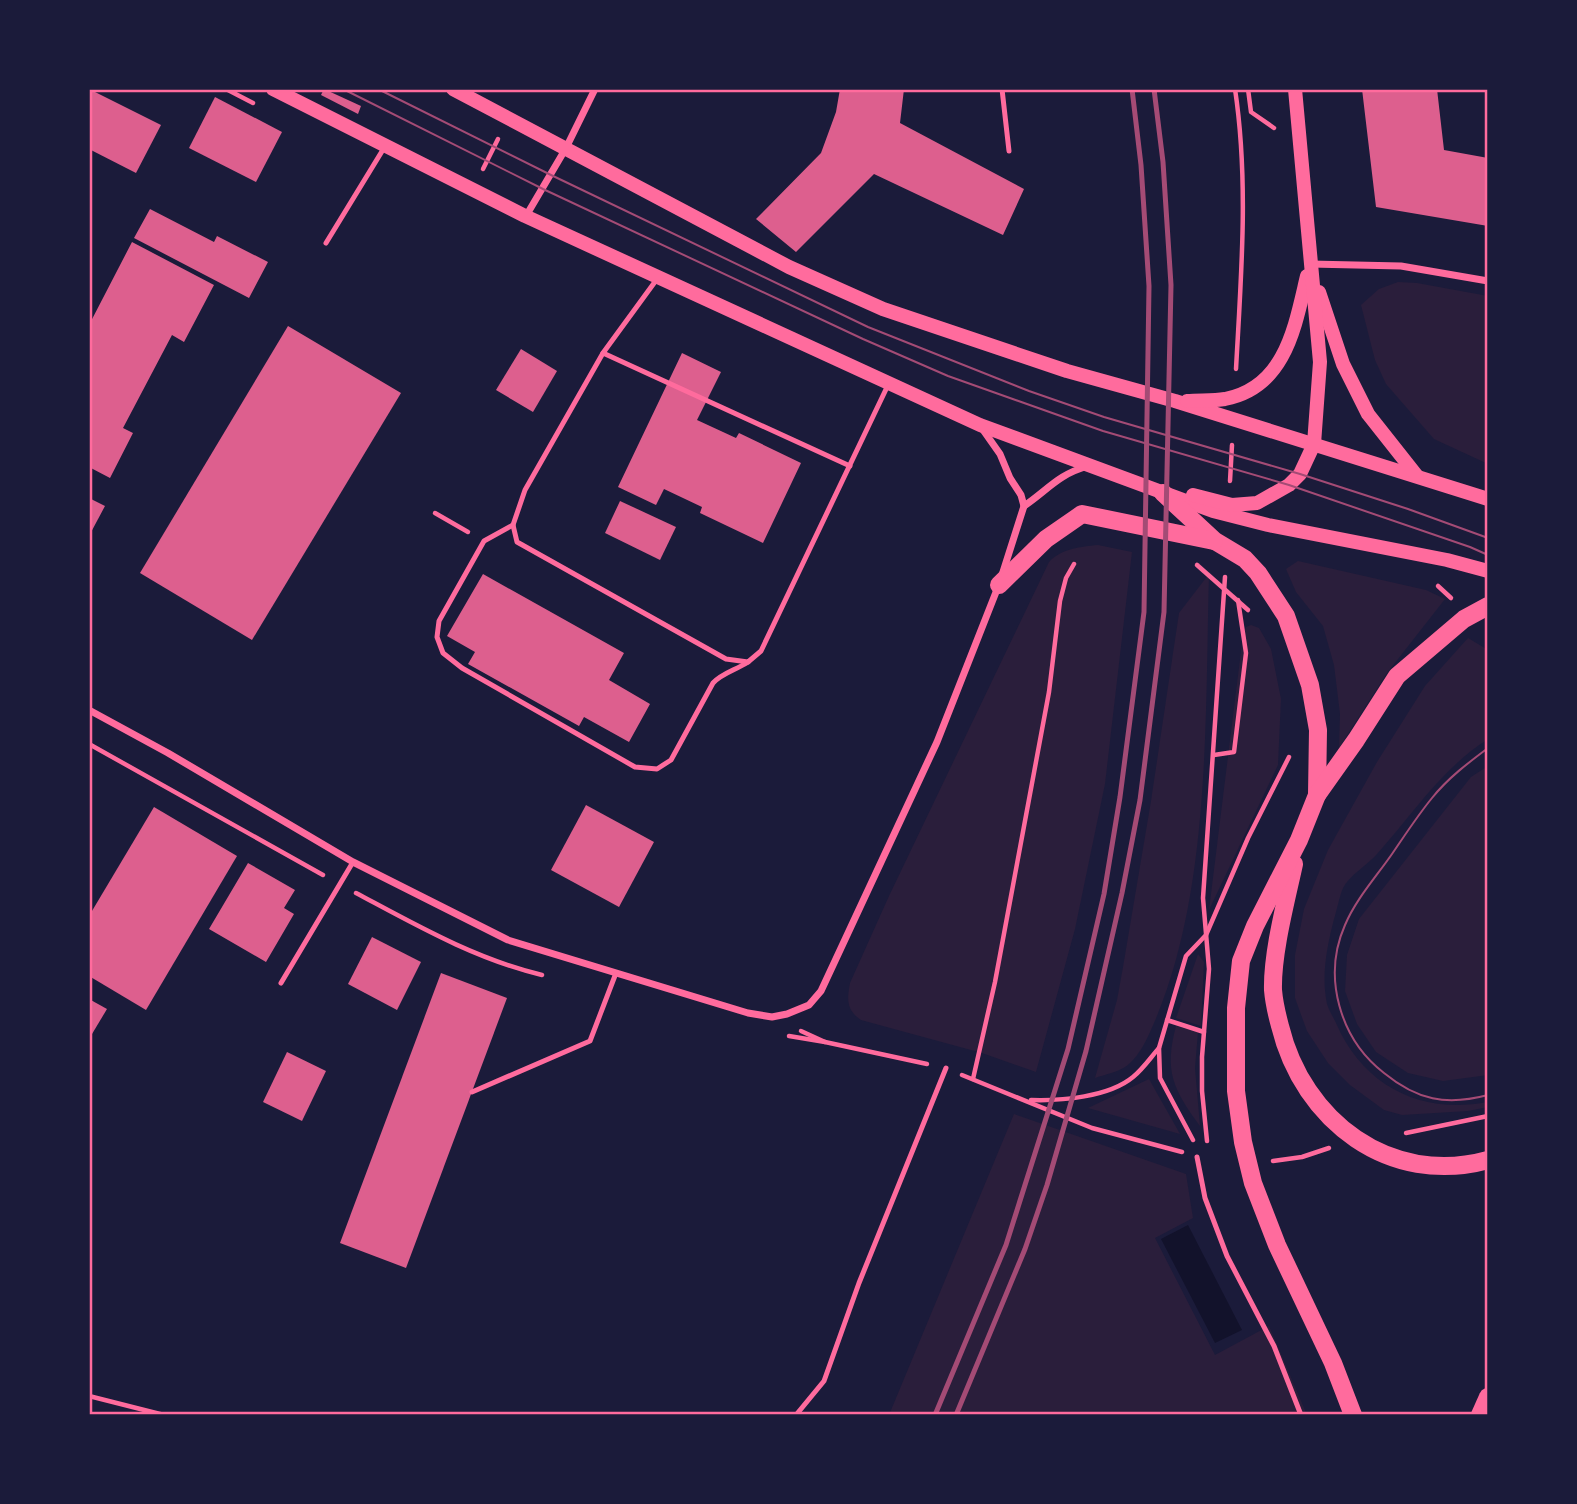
<svg xmlns="http://www.w3.org/2000/svg" width="1577" height="1504" viewBox="0 0 1577 1504" font-family="Overpass,sans-serif">
<style>
.green{fill:#2a1e3b}
.water{fill:#12122b}
.building{fill:#dd5f8e}
.lines{fill:none;stroke-linecap:round;stroke-linejoin:round}
.path{stroke:#ff6b9d;stroke-width:4.5}
.service{stroke:#ff6b9d;stroke-width:5}
.minor{stroke:#ff6b9d;stroke-width:7}
.secondary{stroke:#ff6b9d;stroke-width:14}
.primary{stroke:#ff6b9d;stroke-width:18}
.tram{stroke:#a44b75;stroke-width:2}
.rail{stroke:#a44b75;stroke-width:5}
.neatline{fill:none;stroke:#ff6b9d;stroke-width:2.5}
</style>
<rect width="100%" height="100%" fill="#1b1b3a"/>
<!-- green -->
<g class="green">
<path d="M1398 282 1417 283 1488 296V464L1434 439 1386 384 1375 360 1361 305 1379 289Z"/>
<path d="M1098 545 1132 552 1105 784 1075 929 1036 1072 982 1053 861 1020C846 1010 847 999 850 983L889 896 1049 562C1062 548 1081 547 1098 545Z"/>
<path d="M1298 561 1426 590 1445 599 1387 673 1339 748 1340 714 1334 665 1323 626 1296 592 1286 569Z"/>
<path d="M1209 574C1205 716 1211 891 1154 1023 1148 1037 1139 1058 1125 1067 1117 1072 1104 1075 1095 1078L1117 1000 1123 967 1151 801 1179 613Z"/>
<path d="M1251 625 1259 628 1271 649 1281 699 1278 765 1209 910 1243 635 1246 627Z"/>
<path d="M1468 638 1488 650V739C1442 768 1412 815 1377 854 1367 865 1349 876 1343 888 1339 898 1337 910 1334 919 1327 947 1321 975 1327 1004 1329 1010 1333 1017 1336 1023 1363 1086 1421 1115 1488 1102V1107L1468 1111 1402 1115 1384 1110 1350 1085 1328 1063 1307 1031 1295 998V955L1304 909 1328 850 1377 762 1425 686Z"/>
<path d="M1488 766V1075L1443 1081 1408 1073 1376 1052 1357 1024 1345 991 1347 955 1359 919 1471 777Z"/>
<path d="M1198 954 1204 962 1201 1026 1176 1018Z"/>
<path d="M1176 1026 1198 1032 1195 1068 1200 1126C1173 1089 1164 1071 1176 1026Z"/>
<path d="M1149 1079 1180 1134 1088 1108Z"/>
<path d="M1014 1114 1186 1174 1193 1218 1155 1238 1215 1355 1269 1326 1307 1415H889Z"/>
</g>
<!-- water -->
<path class="water" d="M1188 1225 1242 1330 1215 1343 1161 1239Z"/>
<!-- building -->
<g class="building">
<path d="M89 89 161 125 136 173 89 149Z"/>
<path d="M324 89 361 106 358 114 321 95Z"/>
<path d="M840 89H904L900 123 1024 189 1003 235 874 174 796 252 756 219 821 153 836 112Z"/>
<path d="M1362 89H1437L1444 150 1488 158V226L1376 207Z"/>
<path d="M215 97 282 132 256 182 189 148Z"/>
<path d="M150 209 214 242 217 236 268 262 249 298 134 238Z"/>
<path d="M132 242 214 285 184 342 172 335 123 428 133 433 110 478 89 467V325Z"/>
<path d="M288 326 401 393 252 640 140 573Z"/>
<path d="M521 349 557 371 533 412 496 390Z"/>
<path d="M682 353 721 372 697 420 736 438 739 433 801 463 763 543 700 513 702 507 664 489 656 505 618 487Z"/>
<path d="M89 498 105 506 89 536Z"/>
<path d="M620 501 676 527 660 560 605 533Z"/>
<path d="M483 574 624 653 609 680 650 704 629 742 584 717 579 726 468 664 475 652 447 636Z"/>
<path d="M586 805 654 842 619 907 551 870Z"/>
<path d="M154 807 237 856 146 1010 89 976V916Z"/>
<path d="M248 863 295 890 284 908 294 914 266 962 209 929Z"/>
<path d="M372 937 421 962 397 1010 348 984Z"/>
<path d="M441 973 507 998 406 1268 340 1243Z"/>
<path d="M89 999 107 1009 89 1039Z"/>
<path d="M287 1052 326 1071 302 1121 263 1102Z"/>
</g>
<g class="lines">
<!-- path -->
<g class="path">
<path d="M226 89 253 103"/>
<path d="M1235 89C1249 182 1241 277 1236 369"/>
<path d="M1248 89 1251 112 1274 128"/>
<path d="M483 169 498 139"/>
<path d="M1230 481 1232 445"/>
<path d="M435 513 468 532"/>
<path d="M1197 565 1248 610"/>
<path d="M1438 586 1451 598"/>
<path d="M89 744 323 875"/>
<path d="M1214 755 1234 752 1246 653 1238 600"/>
<path d="M356 893C416 925 475 959 542 975"/>
<path d="M1167 1020 1204 1032"/>
<path d="M801 1031 825 1042 927 1064"/>
<path d="M789 1036 825 1042"/>
<path d="M962 1075 1092 1128 1182 1152"/>
<path d="M973 1079 995 982 1049 692 1060 601 1066 578 1074 564"/>
<path d="M1031 1100C1061 1101 1109 1097 1133 1077 1143 1069 1151 1057 1159 1048"/>
<path d="M1406 1133 1488 1116"/>
<path d="M1193 1140 1160 1078 1159 1048 1186 956 1206 935 1248 838 1289 757"/>
<path d="M1207 1141 1202 1091V1057L1209 969 1203 898 1225 577"/>
<path d="M1273 1161 1302 1157 1329 1148"/>
<path d="M89 1396 164 1415"/>
</g>
<!-- service -->
<g class="service">
<path d="M1002 89 1009 151"/>
<path d="M326 243 384 148"/>
<path d="M657 279 603 353 525 490 513 525 517 542 726 659 748 662 761 651 889 383"/>
<path d="M603 353 850 466"/>
<path d="M513 525 484 541 439 621 437 637 443 653 462 668 635 767 657 769 671 760 713 683C722 673 736 670 748 662"/>
<path d="M281 983 353 862"/>
<path d="M472 1092 590 1041 616 973"/>
<path d="M1197 1157 1205 1198 1227 1256 1274 1346 1301 1415"/>
<path d="M796 1415 824 1381 859 1283 946 1068"/>
</g>
<!-- minor -->
<g class="minor">
<path d="M526 216 566 148 595 89"/>
<path d="M1310 264 1401 266 1488 281"/>
<path d="M981 427 1000 454 1010 478 1021 495 1024 506 1002 575"/>
<path d="M1024 506C1049 489 1057 475 1088 466"/>
<path d="M89 710 168 753 353 862 508 940 748 1013 772 1017 787 1014 809 1005 821 991 937 742 998 587"/>
</g>
<!-- secondary -->
<g class="secondary">
<path d="M273 89 525 216 980 425 1213 511 1268 525 1447 560 1488 571"/>
<path d="M453 89 789 267 883 309 1067 371 1175 401 1488 499"/>
<path d="M1319 292 1343 364 1368 414 1417 476"/>
<path d="M1187 401C1200 400 1213 401 1225 399 1286 387 1295 326 1307 276"/>
<path d="M1193 495 1232 505 1257 503 1289 485 1300 474 1314 444 1320 362 1295 89"/>
</g>
<!-- primary -->
<g class="primary">
<path d="M1163 493 1215 541 1245 559 1258 573 1286 616 1310 685 1318 730 1317 795"/>
<path d="M999 585 1046 539 1082 514 1214 541"/>
<path d="M1294 864C1286 901 1272 953 1273 990 1274 1002 1277 1015 1280 1026 1303 1121 1390 1187 1488 1160"/>
<path d="M1353 1415 1333 1363 1277 1245 1253 1183 1243 1142 1236 1091V1008L1241 961 1255 926 1299 840 1317 795 1356 740 1397 676 1464 619 1488 606"/>
<path d="M1480 1415 1488 1397"/>
</g>
<!-- tram -->
<g class="tram">
<path d="M343 89 543 189 863 339 948 376 1103 431 1289 485 1470 547 1488 555"/>
<path d="M378 89 551 175 868 327 1029 391 1104 417 1300 474 1408 509 1488 538"/>
<path d="M1488 748C1468 763 1448 778 1432 798 1418 815 1405 835 1392 854 1376 877 1356 899 1345 925 1322 977 1340 1039 1384 1073 1417 1100 1446 1106 1488 1095"/>
</g>
<!-- rail -->
<g class="rail">
<path d="M935 1415 1006 1245 1068 1049 1104 894 1120 797 1144 612 1149 286 1141 165 1132 89"/>
<path d="M956 1415 1025 1249 1047 1185 1086 1051 1122 893 1140 800 1164 612 1171 285 1163 162 1154 89"/>
</g>
</g>
<!-- border -->
<rect width="1577" height="1504" fill="none" stroke="#1b1b3a" stroke-width="182"/>
<rect x="91" y="91" width="1395" height="1322" class="neatline"/>
</svg>
